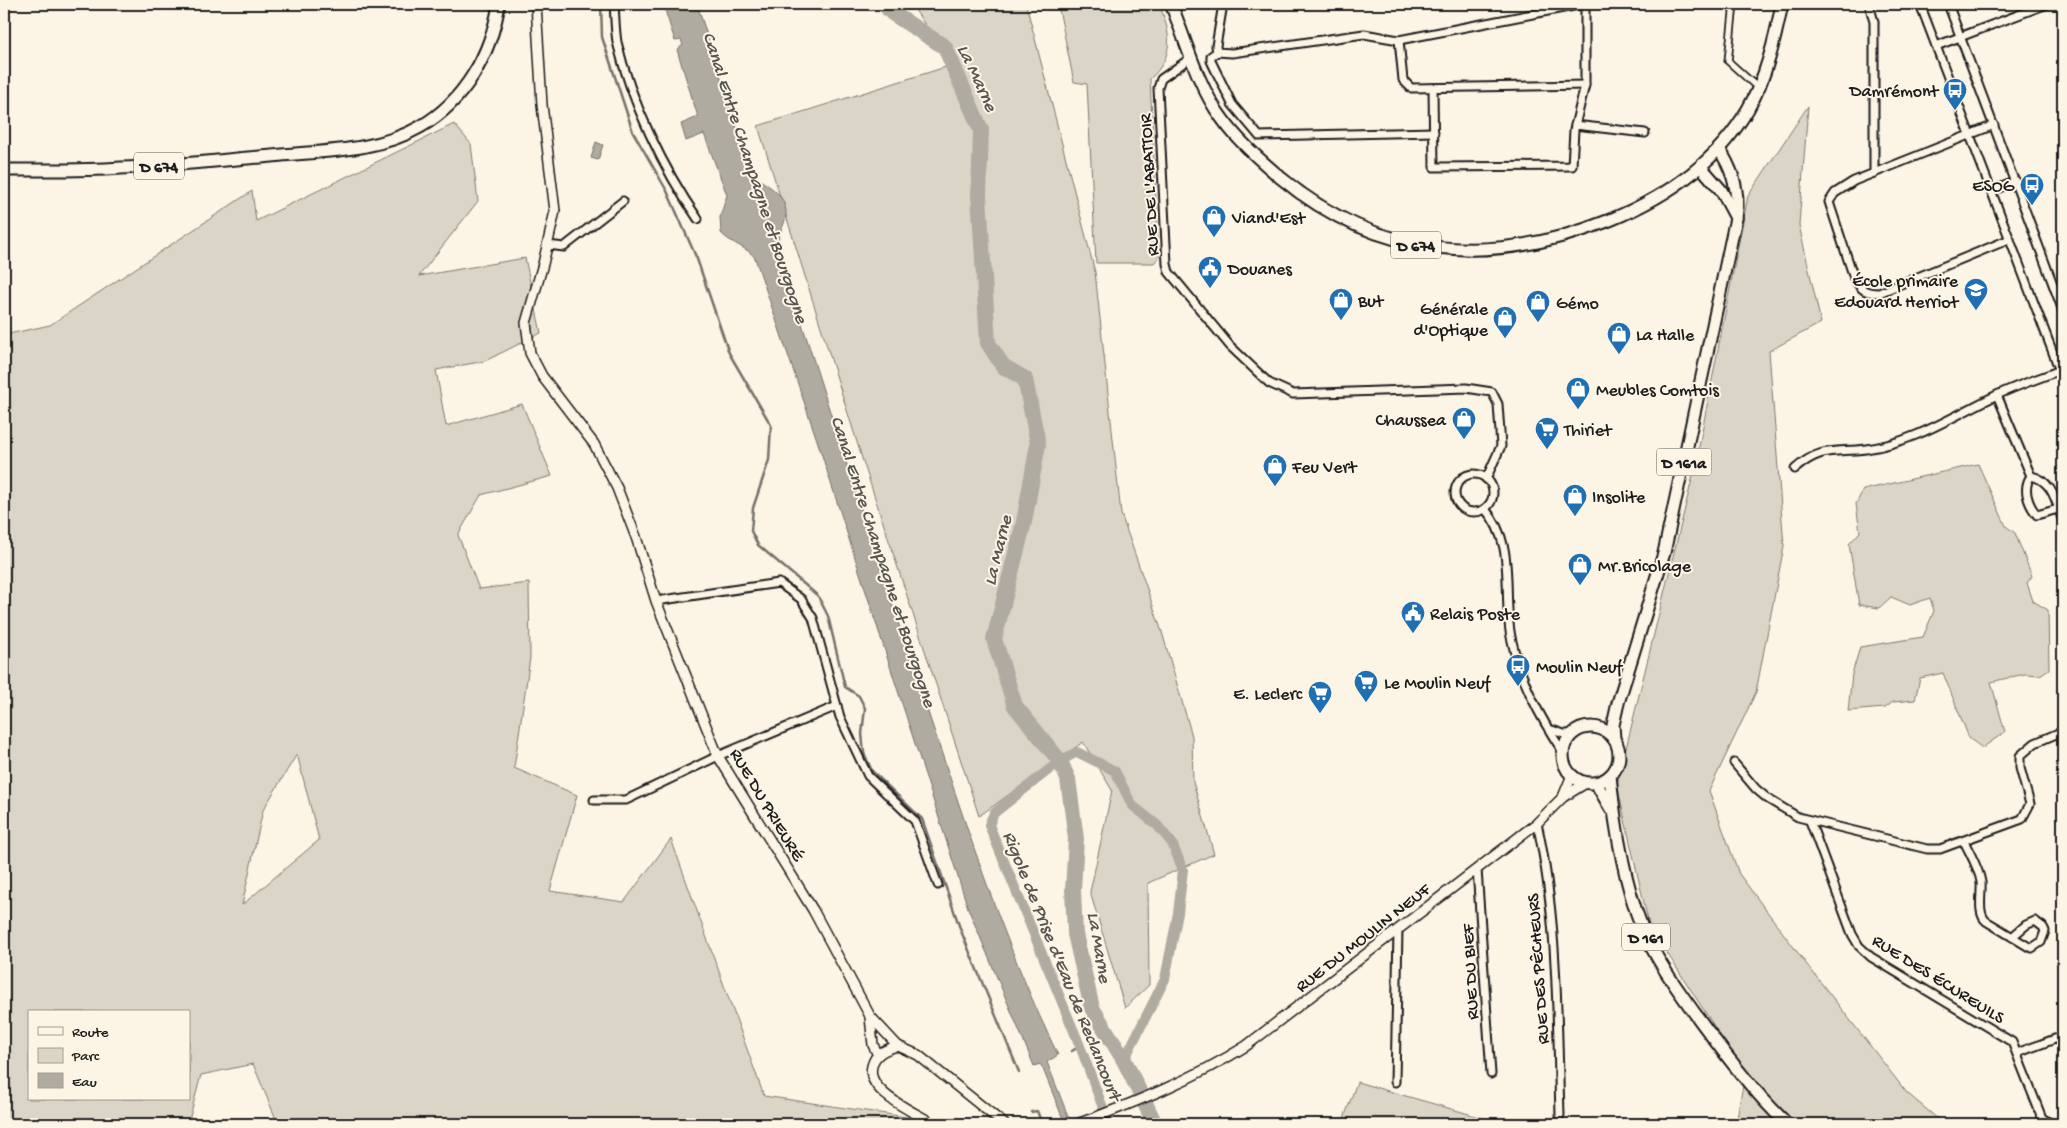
<svg xmlns="http://www.w3.org/2000/svg" width="2067" height="1128" viewBox="0 0 2067 1128" font-family="'Gochi Hand',sans-serif">
<style>
.green{fill:#dbd5c8;stroke:#7c7872;fill-rule:evenodd}
.water{fill:#b0aba1;stroke:#75726c}
.lines{fill:none;stroke-linecap:round;stroke-linejoin:round}
.stream{stroke:#75726c;stroke-width:2.5}
.canal{stroke:#b0aba1;stroke-width:10}
.river{stroke:#b0aba1;stroke-width:16}
.pedestrian-casing{stroke:#1c1c1c;stroke-width:9}
.minor-casing{stroke:#1c1c1c;stroke-width:11}
.tertiary-casing{stroke:#1c1c1c;stroke-width:12}
.primary-casing{stroke:#1c1c1c;stroke-width:15}
.pedestrian{stroke:#fcf5e5;stroke-width:5.5}
.minor{stroke:#fcf5e5;stroke-width:7}
.tertiary{stroke:#fcf5e5;stroke-width:9}
.primary{stroke:#fcf5e5;stroke-width:11}
.labels{text-anchor:middle;stroke-width:4;stroke-linejoin:round;paint-order:stroke}
.shield{fill:#fcf5e5;stroke:#5f5d58;stroke-width:1}
.shield-label{font-size:16px;font-weight:bold;fill:#1c1c1c}
.poi-label{font-size:18px;fill:#1c1c1c;stroke:#fcf5e5;text-anchor:start}
.street-label{font-size:18px;fill:#1c1c1c;stroke:#fcf5e5}
.water-label{font-size:19px;font-style:italic;fill:#575551;stroke:#fcf5e5}
</style>
<rect width="100%" height="100%" fill="#fcf5e5"/>
<filter id="ink" filterUnits="userSpaceOnUse"><feTurbulence type="fractalNoise" baseFrequency=".02" numOctaves="2"/><feDisplacementMap in="SourceGraphic" scale="10" xChannelSelector="R" yChannelSelector="G"/><feConvolveMatrix kernelMatrix="1 2 1 2 8 2 1 2 1" color-interpolation-filters="sRGB"/></filter>
<g filter="url(#ink)">
<!-- green -->
<g class="green">
<path d="M911 4H1026L1095 272 1121 514 1162 632 1192 736 1193 782 1214 854 1148 883 1149 985 1125 1008 1090 892 1112 790 1083 742 979 816 861 455 758 126 952 65Z"/>
<path d="M1061 4H1159C1171 33 1175 56 1150 79L1159 257 1154 263H1096L1087 84 1074 82 1059 9Z"/>
<path d="M1808 106 1799 225 1821 323 1769 351 1784 546 1756 692 1709 791 1739 874 1804 961 1907 1093 1944 1124H1736L1745 1074 1649 925 1617 785 1695 467 1748 196Z"/>
<path d="M454 124 471 144 478 201 419 276 525 258 541 333 485 361 436 370 446 426 522 404 552 476 481 495 458 535 479 589 529 583 530 658 514 768 577 795 550 891 624 902 671 839 764 1096 954 1124H278L253 1064 201 1075 188 1124H4V335L50 325 252 191 256 221ZM297 754 319 840 242 905 263 810ZM29 1012H189V1099H29Z"/>
<path d="M1978 464 2006 526 2015 533 2032 576 2027 583 2033 601 2048 610 2049 669 2040 675 2024 674 1991 682 2005 732 1982 748 1969 738 1943 673 1920 678 1915 700 1893 702 1885 708 1848 711 1852 674 1860 647 1923 637 1934 611 1930 598 1910 605 1891 597 1879 608 1859 605 1849 544 1860 532 1856 504 1863 490Z"/>
<path d="M1357 1082 1504 1124H1342Z"/>
</g>
<!-- water -->
<g class="water">
<path d="M663 4H697L746 156C749 163 753 174 759 179 771 188 784 194 786 211 787 224 776 235 778 248 829 409 880 570 934 730 971 840 1007 951 1058 1055L1047 1062 1071 1124H1065L1043 1069 1040 1064 1034 1066 968 908 817 440 755 258C749 248 731 244 721 233L720 217 727 195 704 134 686 141 681 124 698 117 677 50 683 45 681 40 675 41Z"/>
<path d="M596 142 603 145 598 160 591 158Z"/>
</g>
<g class="lines">
<!-- stream -->
<g class="stream">
<path d="M601 4 602 37 633 132 667 191 697 259 729 353 771 425 769 460 753 508 751 531 758 545 818 596 828 616 845 687 859 696 865 708 862 734 864 753 872 771 922 819 961 931 1019 1072"/>
<path d="M1072 1051 1080 1046"/>
<path d="M1031 1112 1037 1111 1042 1124"/>
</g>
<!-- canal -->
<path class="canal" d="M1109 1124 1080 1046 989 825 994 813 1060 761 1077 752 1115 771 1132 805 1157 825 1172 843 1183 870 1178 913 1165 979 1124 1060"/>
<!-- river -->
<path class="river" d="M884 4 892 13 945 47 981 130 979 195 988 343 1003 366 1025 379 1038 444 1024 522 994 639 1015 706 1060 761 1068 779 1076 839 1073 890 1075 934 1092 1008 1124 1060 1155 1124"/>
<defs>
<path id="pedestrian" d="M1734 4 1728 61 1758 88"/>
<g id="minor">
<path d="M614 4C615 16 615 30 617 42 631 101 663 169 698 219"/>
<path d="M1223 4 1216 46 1217 52 1232 53 1364 34 1399 40 1584 4"/>
<path d="M1869 4 1874 22V173"/>
<path d="M1920 4 2063 379"/>
<path d="M1948 4 2063 311"/>
<path d="M1399 40 1403 80 1411 88 1585 85"/>
<path d="M1936 46 2047 4"/>
<path d="M1217 52 1211 56V61L1232 104 1259 136 1434 132"/>
<path d="M1192 57 1161 79 1158 88 1167 264 1169 272 1230 346 1269 383 1293 394 1466 388 1492 392 1498 404 1501 446 1486 479"/>
<path d="M1433 88 1434 167 1572 166 1574 130 1585 85V4"/>
<path d="M1575 125 1645 133"/>
<path d="M1994 125 1854 181 1835 193 1829 202 1854 278C1861 290 1865 293 1879 293L2010 239"/>
<path d="M1992 191 2016 181"/>
<path d="M548 245 564 247 623 201"/>
<path d="M1997 395 2031 476C2053 480 2056 503 2063 521"/>
<path d="M1795 469C1821 446 1835 453 1866 449 1913 443 1953 416 1995 396 2017 385 2041 378 2063 369"/>
<circle cx="1474" cy="493" r="19"/>
<path d="M2031 476C2022 488 2028 504 2037 515L2058 509"/>
<path d="M1485 509C1517 545 1502 593 1511 637 1520 680 1539 716 1563 752"/>
<path d="M656 601 779 583 801 599 813 618 840 717 868 776 915 821 938 885"/>
<path d="M1549 729 1564 734H1573"/>
<path d="M1734 763 1756 789 1768 799 1798 817 1927 849H1940L2022 819 2030 804 2020 768V756L2035 743 2063 731"/>
<path d="M594 800H626L718 756 837 706"/>
<path d="M1810 821 1852 934 1859 946 1871 957 2012 1042 2042 1118 2052 1124"/>
<path d="M1537 823C1558 917 1557 1018 1560 1115"/>
<path d="M1964 841C1970 854 1979 868 1981 882 1982 894 1977 913 1986 921L2029 947 2032 948 2041 942 2045 931 2043 927 2035 921 2026 925 2012 937"/>
<path d="M1477 869 1491 1074"/>
<path d="M2017 1053 2063 1036"/>
<path d="M1395 1082 1398 930"/>
</g>
<g id="tertiary">
<path d="M536 4 542 105 555 211 543 264 526 323 530 353 542 376 594 444 617 488 636 537 656 601 718 756 813 910 870 1016 898 1046"/>
<path d="M1563 797 1572 775"/>
<path d="M870 1017 873 1045 878 1055"/>
<path d="M933 1124C916 1112 865 1093 872 1066 875 1053 886 1049 898 1046L918 1055 1004 1124"/>
<path d="M1077 1124C1134 1103 1194 1079 1246 1046L1537 823 1563 797 1586 783"/>
</g>
<g id="primary">
<path d="M1171 4C1186 41 1197 84 1221 117 1237 140 1260 160 1281 178 1380 260 1493 267 1610 220 1666 197 1717 163 1748 109 1766 78 1775 39 1782 4"/>
<path d="M1701 167 1721 190 1736 218"/>
<path d="M4 170C43 170 82 171 121 168 172 166 222 160 272 156 321 151 377 152 420 127 465 101 491 54 499 4"/>
<circle cx="1591" cy="755" r="28"/>
<path d="M1614 739 1613 725 1618 703 1664 553 1736 218C1740 192 1733 170 1719 149"/>
<path d="M1610 776C1615 827 1623 878 1641 925 1655 959 1678 990 1699 1019 1727 1057 1754 1092 1787 1124"/>
<path d="M1596 783 1611 809"/>
</g>
</defs>
<!-- pedestrian casing -->
<use href="#pedestrian" class="pedestrian-casing"/>
<!-- minor casing -->
<use href="#minor" class="minor-casing"/>
<!-- tertiary casing -->
<use href="#tertiary" class="tertiary-casing"/>
<!-- primary casing -->
<use href="#primary" class="primary-casing"/>
<!-- pedestrian -->
<use href="#pedestrian" class="pedestrian"/>
<!-- minor -->
<use href="#minor" class="minor"/>
<!-- tertiary -->
<use href="#tertiary" class="tertiary"/>
<!-- primary -->
<use href="#primary" class="primary"/>
</g>
</g>
<!-- icons -->
<defs>
<symbol id="bus-pin" viewBox="-11 -11 22 30"><path d="M0 17L-7.5 6A9.5 9.5 0 1 1 7.5 6Z" fill="#1f6fb2" stroke="#fcf5e5"/><path d="M-5-6H5V4H4V6H2V4H-2V6H-4V4H-5ZM-3.5-4V0h7V-4ZM-3.5 1.2v1.5H-2V1.2ZM2 1.2v1.5H3.5V1.2Z" fill="#fff"/></symbol>
<symbol id="shop-pin" viewBox="-11 -11 22 30"><path d="M0 17L-7.5 6A9.5 9.5 0 1 1 7.5 6Z" fill="#1f6fb2" stroke="#fcf5e5"/><path d="M-5-2.5h2.3a2.7 3.5 0 0 1 5.4 0H5L5.5 6h-11ZM-1.5-2.5h3a1.5 2.3 0 0 0-3 0Z" fill="#fff"/></symbol>
<symbol id="civic-pin" viewBox="-11 -11 22 30"><path d="M0 17L-7.5 6A9.5 9.5 0 1 1 7.5 6Z" fill="#1f6fb2" stroke="#fcf5e5"/><path d="M-.6-6.5H3V-4.5H.6V-3L4-1V1h2V6H-6V1h2V-1L-.6-3ZM-1.2 2.5V6h2.4V2.5Z" fill="#fff"/></symbol>
<symbol id="school-pin" viewBox="-11 -11 22 30"><path d="M0 17L-7.5 6A9.5 9.5 0 1 1 7.5 6Z" fill="#1f6fb2" stroke="#fcf5e5"/><path d="M0-5L7-2L0 1L-7-2ZM-4 1L0 2.5L4 1V4Q0 6-4 4Z" fill="#fff"/></symbol>
<symbol id="supermarket-pin" viewBox="-11 -11 22 30"><path d="M0 17L-7.5 6A9.5 9.5 0 1 1 7.5 6Z" fill="#1f6fb2" stroke="#fcf5e5"/><path d="M-6-5.5h2.5l.6 2H6L4.5 2H-2.5L-4.4-4H-6ZM-1.5 3.2a1.3 1.3 0 1 0 .1 0ZM3 3.2a1.3 1.3 0 1 0 .1 0Z" fill="#fff"/></symbol>
</defs>
<g fill-rule="evenodd">
<use href="#bus-pin" x="1941" y="76" width="28" height="38"/>
<use href="#bus-pin" x="2018" y="171" width="28" height="38"/>
<use href="#shop-pin" x="1200" y="203" width="28" height="38"/>
<use href="#civic-pin" x="1196" y="254" width="28" height="38"/>
<use href="#school-pin" x="1962" y="276" width="28" height="38"/>
<use href="#shop-pin" x="1327" y="286" width="28" height="38"/>
<use href="#shop-pin" x="1524" y="288" width="28" height="38"/>
<use href="#shop-pin" x="1491" y="304" width="28" height="38"/>
<use href="#shop-pin" x="1605" y="320" width="28" height="38"/>
<use href="#shop-pin" x="1564" y="375" width="28" height="38"/>
<use href="#shop-pin" x="1450" y="405" width="28" height="38"/>
<use href="#supermarket-pin" x="1533" y="415" width="28" height="38"/>
<use href="#shop-pin" x="1261" y="452" width="28" height="38"/>
<use href="#shop-pin" x="1561" y="482" width="28" height="38"/>
<use href="#shop-pin" x="1566" y="551" width="28" height="38"/>
<use href="#civic-pin" x="1399" y="599" width="28" height="38"/>
<use href="#bus-pin" x="1504" y="652" width="28" height="38"/>
<use href="#supermarket-pin" x="1352" y="668" width="28" height="38"/>
<use href="#supermarket-pin" x="1306" y="679" width="28" height="38"/>
</g>
<g class="labels">
<!-- shield labels -->
<g class="shield">
<rect x="134" y="152.5" width="50" height="27" rx="4"/>
<rect x="1391" y="231.5" width="50" height="27" rx="4"/>
<rect x="1656.5" y="448.5" width="55" height="27" rx="4"/>
<rect x="1622" y="923.5" width="48" height="27" rx="4"/>
</g>
<g class="shield-label">
<text x="159" y="172">D 674</text>
<text x="1416" y="251">D 674</text>
<text x="1684" y="468">D 161a</text>
<text x="1646" y="943">D 161</text>
</g>
<!-- poi labels -->
<g class="poi-label">
<text x="1938" y="96" text-anchor="end">Damrémont</text>
<text x="2014" y="191" text-anchor="end">ESOG</text>
<text x="1232" y="223">Viand'Est</text>
<text x="1228" y="274">Douanes</text>
<text x="1958" y="286" text-anchor="end">École primaire<tspan x="1958" dy="21">Edouard Herriot</tspan></text>
<text x="1358" y="306">But</text>
<text x="1556" y="308">Gémo</text>
<text x="1488" y="314" text-anchor="end">Générale<tspan x="1488" dy="21">d'Optique</tspan></text>
<text x="1636" y="340">La Halle</text>
<text x="1596" y="395">Meubles Comtois</text>
<text x="1446" y="425" text-anchor="end">Chaussea</text>
<text x="1564" y="435">Thiriet</text>
<text x="1292" y="472">Feu Vert</text>
<text x="1592" y="502">Insolite</text>
<text x="1598" y="571">Mr.Bricolage</text>
<text x="1430" y="619">Relais Poste</text>
<text x="1536" y="672">Moulin Neuf</text>
<text x="1384" y="688">Le Moulin Neuf</text>
<text x="1302" y="699" text-anchor="end">E. Leclerc</text>
</g>
<!-- street labels -->
<g class="street-label">
<text transform="translate(1148 185) rotate(-93)" y="6">RUE DE L'ABATTOIR</text>
<text transform="translate(768 804) rotate(59)" y="6">RUE DU PRIEURÉ</text>
<text transform="translate(1362 937) rotate(-38)" y="6">RUE DU MOULIN NEUF</text>
<text transform="translate(1537 969) rotate(-94)" y="6">RUE DES PÊCHEURS</text>
<text transform="translate(1469 972) rotate(-93)" y="6">RUE DU BIEF</text>
<text transform="translate(1939 978) rotate(32)" y="6">RUE DES ÉCUREUILS</text>
</g>
<!-- water labels -->
<g class="water-label">
<text transform="translate(979 77) rotate(65)" y="7">La Marne</text>
<text transform="translate(757 177) rotate(72)" y="7">Canal Entre Champagne et Bourgogne</text>
<text transform="translate(996 550) rotate(-76)" y="7">La Marne</text>
<text transform="translate(885 561) rotate(72)" y="7">Canal Entre Champagne et Bourgogne</text>
<text transform="translate(1101 947) rotate(80)" y="7">La Marne</text>
<text transform="translate(1064 965) rotate(68)" y="7">Rigole de Prise d'Eau de Reclancourt</text>
</g>
</g>
<!-- margin -->
<rect width="2067" height="1128" fill="none" stroke="#fcf5e5" stroke-width="20"/>
<rect x="10" y="10" width="2047" height="1108" fill="none" stroke="#1c1c1c" stroke-width="2" filter="url(#ink)"/>
<!-- legend -->
<rect x="28" y="1010" width="162" height="90" fill="#fcf5e5" stroke="#a29e95"/>
<rect x="38" y="1027" width="25" height="8" fill="#fcf5e5" stroke="#a29e95"/>
<text x="72" y="1036" font-size="15" fill="#1c1c1c">Route</text>
<rect x="38" y="1048" width="25" height="15" fill="#dbd5c8" stroke="#a29e95"/>
<text x="72" y="1060" font-size="15" fill="#1c1c1c">Parc</text>
<rect x="38" y="1073" width="25" height="15" fill="#b0aba1" stroke="#a29e95"/>
<text x="72" y="1086" font-size="15" fill="#1c1c1c">Eau</text>
</svg>
